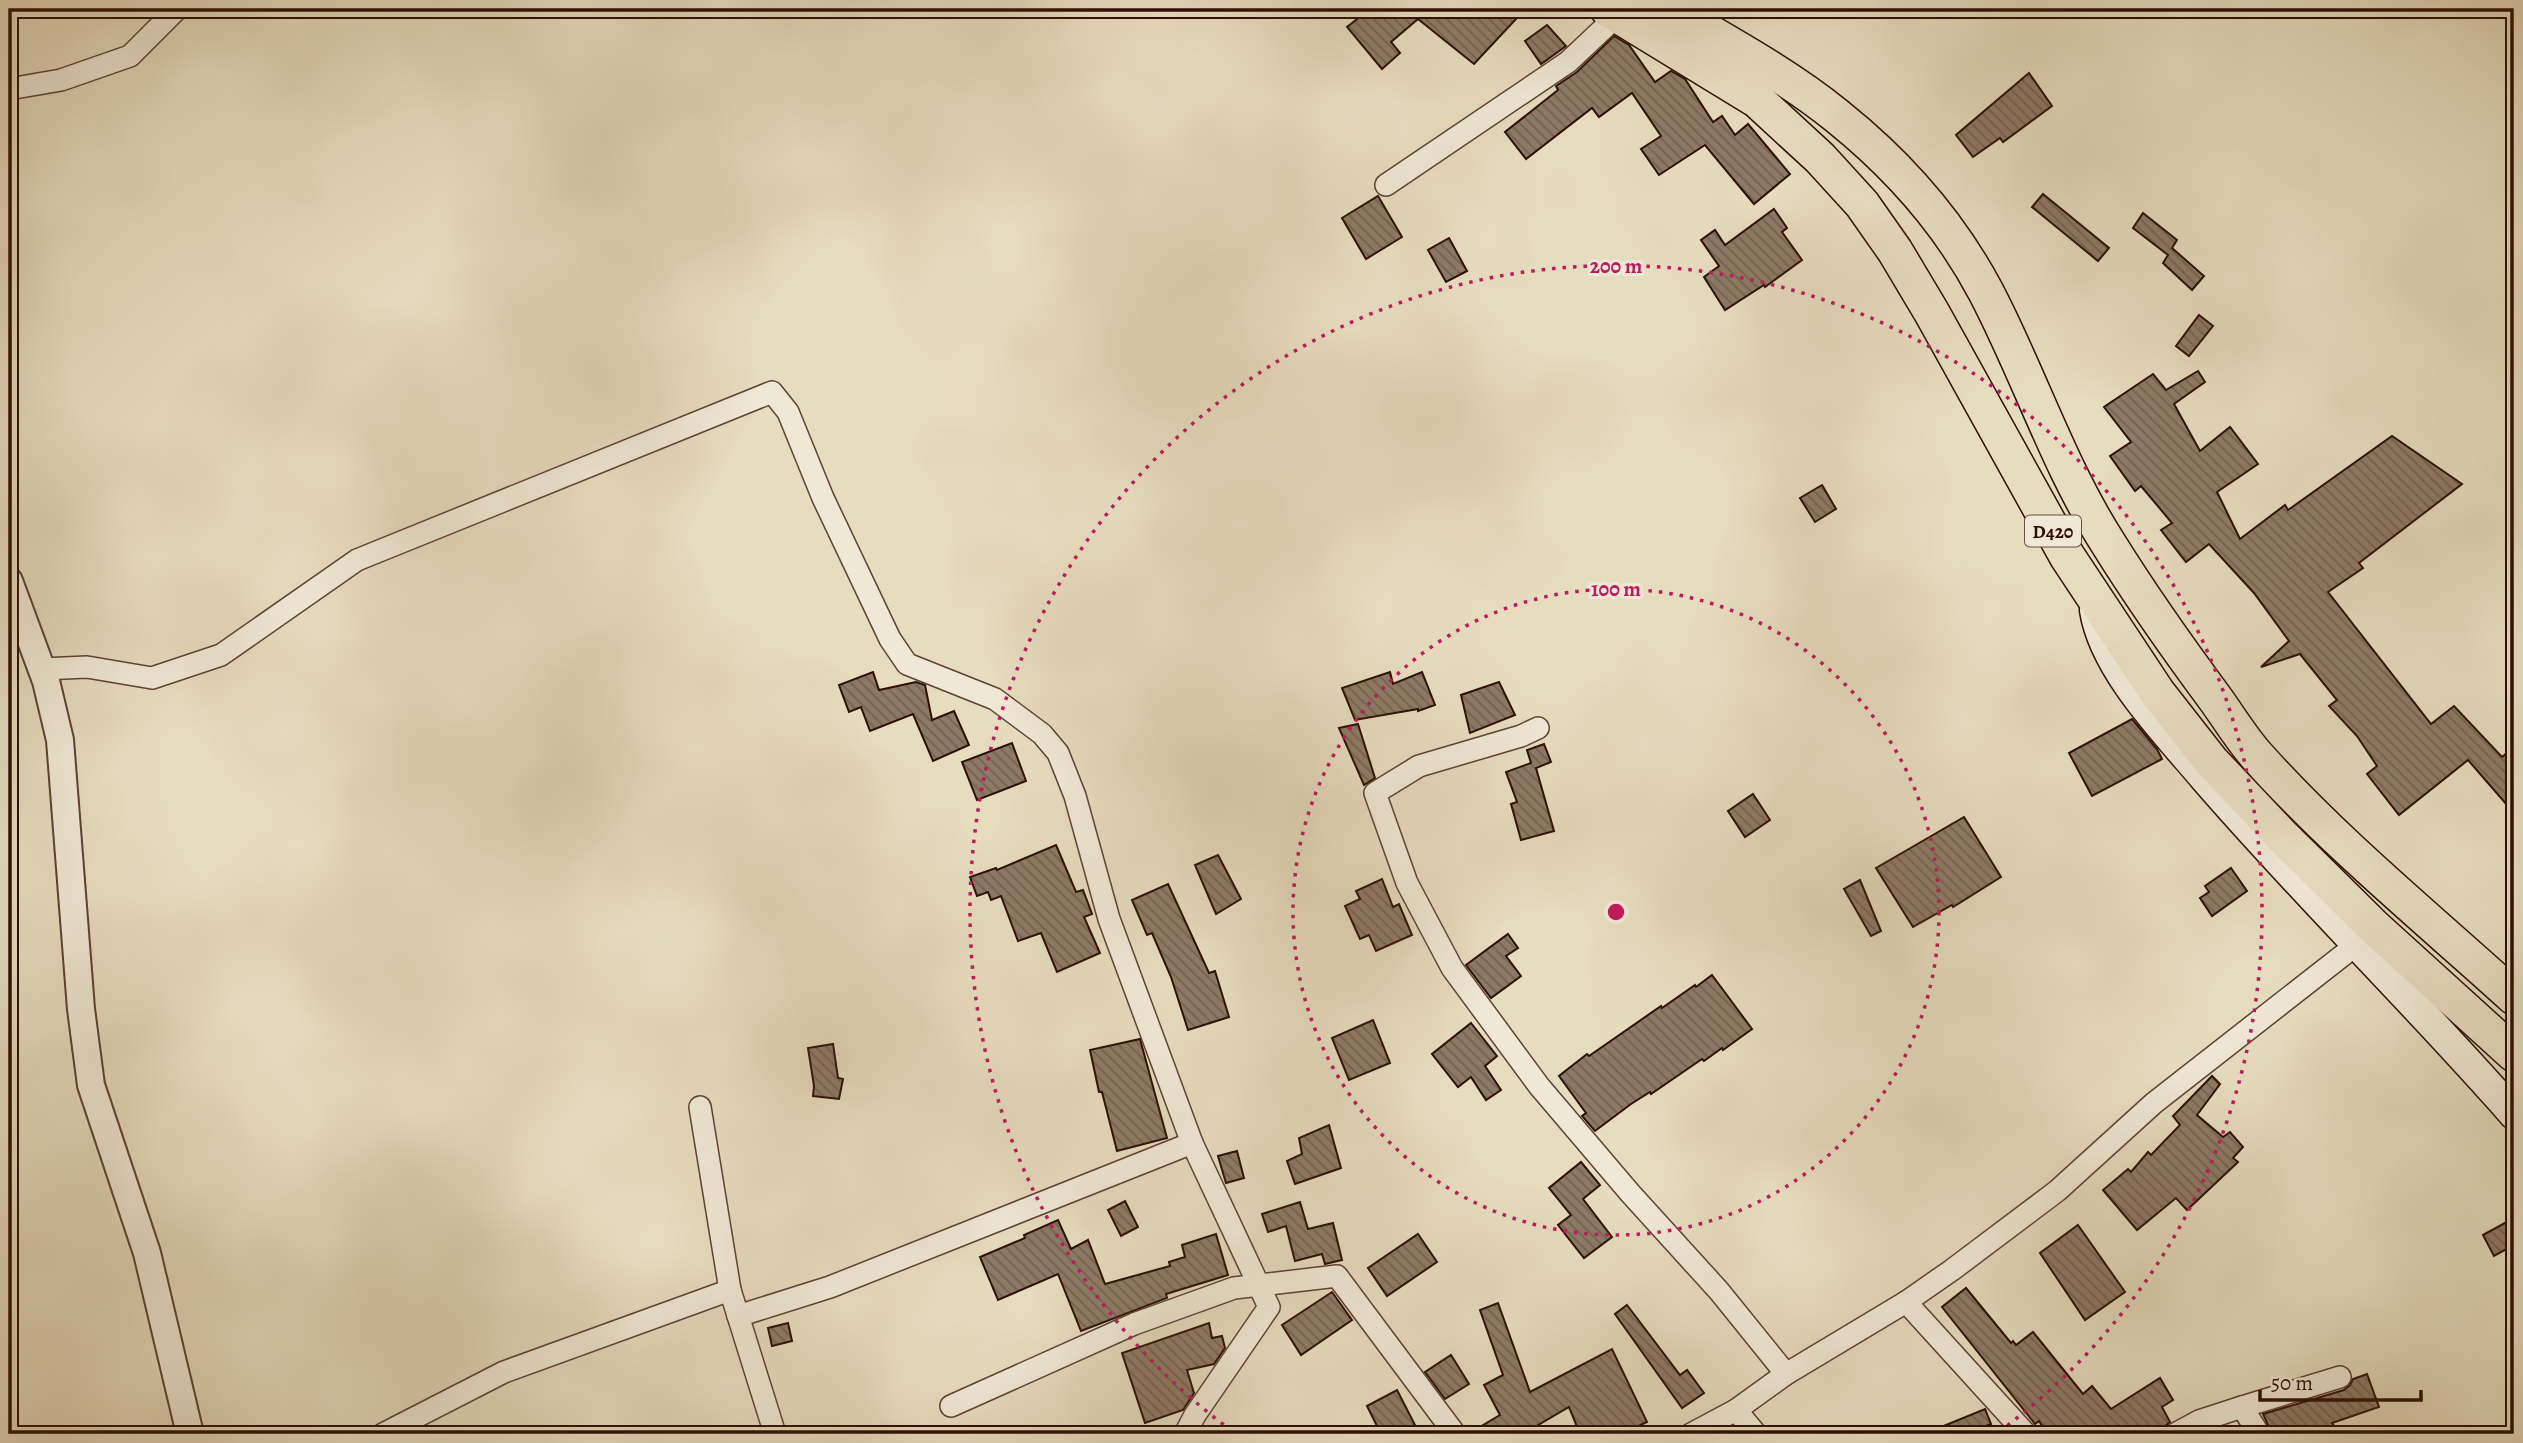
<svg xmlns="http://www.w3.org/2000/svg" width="2523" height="1443" viewBox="0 0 2523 1443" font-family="Alegreya,serif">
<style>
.building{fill:url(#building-back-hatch);stroke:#2d0f04;stroke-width:2}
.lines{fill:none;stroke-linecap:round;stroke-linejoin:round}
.minor-casing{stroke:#5b4232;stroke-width:24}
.tertiary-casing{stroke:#5b4232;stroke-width:30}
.secondary-casing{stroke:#2d0f04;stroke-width:33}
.trunk-casing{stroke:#2d0f04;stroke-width:38}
.minor{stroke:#efe8d5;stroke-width:21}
.tertiary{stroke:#efe8d5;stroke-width:26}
.secondary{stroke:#efe8d5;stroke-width:30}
.trunk{stroke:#e6dcbe;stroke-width:35}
.ring{fill:none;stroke:#c2185b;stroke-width:3.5;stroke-dasharray:3.5 7}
.labels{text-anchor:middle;stroke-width:6;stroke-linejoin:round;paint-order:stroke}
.shield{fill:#efe8d5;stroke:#675043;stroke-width:2}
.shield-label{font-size:19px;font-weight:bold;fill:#2d0f04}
.centre{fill:#c2185b;stroke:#efe8d5;stroke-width:3.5}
.ring-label{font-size:21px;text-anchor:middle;font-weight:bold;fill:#c2185b;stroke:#efe8d5;stroke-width:6;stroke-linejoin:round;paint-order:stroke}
</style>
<defs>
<pattern id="building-back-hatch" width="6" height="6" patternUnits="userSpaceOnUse" patternTransform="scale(1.75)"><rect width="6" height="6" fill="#8d7a65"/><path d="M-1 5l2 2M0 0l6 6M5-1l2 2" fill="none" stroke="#746251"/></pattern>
</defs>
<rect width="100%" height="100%" fill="#e6dcbe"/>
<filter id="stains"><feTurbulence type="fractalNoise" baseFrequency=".00286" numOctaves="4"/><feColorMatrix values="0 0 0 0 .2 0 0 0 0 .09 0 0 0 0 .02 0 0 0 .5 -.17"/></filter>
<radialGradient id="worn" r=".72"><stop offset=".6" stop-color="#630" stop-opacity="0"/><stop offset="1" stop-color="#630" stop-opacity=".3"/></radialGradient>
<!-- building -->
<g class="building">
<path d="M1355 9H1505L1516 19 1474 64 1418 19 1391 42 1400 53 1382 69 1347 27 1361 16Z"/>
<path d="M1547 25 1566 46 1541 64 1525 41Z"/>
<path d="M1614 36 1629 45 1655 82 1671 71 1685 79 1713 122 1722 116 1735 135 1748 124 1790 174 1754 204 1705 145 1659 175 1641 149 1661 136 1632 93 1599 117 1592 108 1526 159 1505 132 1558 90 1556 86 1577 72Z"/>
<path d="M2029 73 2052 106 2003 142 2000 138 1973 157 1956 135Z"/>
<path d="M2043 194 2109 248 2098 261 2032 207Z"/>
<path d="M1378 196 1402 237 1366 259 1342 218Z"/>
<path d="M1774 209 1787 228 1782 232 1802 260 1765 287 1764 285 1725 310 1704 277 1719 266 1701 240 1715 230 1725 245Z"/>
<path d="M2143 213 2177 240 2172 248 2204 276 2192 290 2163 263 2168 255 2133 228Z"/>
<path d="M1449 238 1467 271 1446 282 1428 250Z"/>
<path d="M2199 315 2213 326 2189 356 2176 346Z"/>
<path d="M2198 371 2205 382 2174 404 2200 451 2230 427 2258 464 2217 492 2240 539 2285 505 2288 510 2392 436 2462 484 2359 563 2363 568 2328 592 2431 724 2454 706 2502 757 2514 747V813L2468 760 2399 815 2367 774 2377 766 2357 736 2329 706 2337 700 2300 654 2261 667 2289 641 2254 593 2209 544 2186 562 2161 530 2172 523 2141 486 2135 491 2110 456 2131 442 2104 407 2153 374 2166 390Z"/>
<path d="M1822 485 1836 509 1815 522 1800 498Z"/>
<path d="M873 672 879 690 916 682 925 685 932 720 954 711 969 745 933 761 913 714 870 731 861 707 849 712 839 685Z"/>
<path d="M1390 672 1393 684 1422 672 1435 705 1418 711V709L1355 720 1342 688Z"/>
<path d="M1499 682 1515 715 1470 733 1461 695Z"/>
<path d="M2132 719 2157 749 2162 759 2092 796 2069 753Z"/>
<path d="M1358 724 1375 778 1364 785 1339 728Z"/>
<path d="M1012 743 1026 781 977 800 962 762Z"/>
<path d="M1544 744 1551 762 1536 768 1554 831 1521 840 1511 804 1517 802 1506 772 1531 763 1527 750Z"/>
<path d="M1753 794 1770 820 1745 837 1728 811Z"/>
<path d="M1964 817 2001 877 1953 907 1952 905 1913 927 1876 868Z"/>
<path d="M1056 845 1076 892 1083 890 1092 914 1084 917 1100 953 1057 972 1041 933 1018 941 1001 896 991 900 988 892 977 896 970 877 996 868 997 870Z"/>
<path d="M1218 855 1241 899 1216 914 1195 865Z"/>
<path d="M2231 868 2247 891 2212 916 2200 898 2209 892 2205 886Z"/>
<path d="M1382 879 1393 907 1399 904 1412 935 1376 951 1369 935 1360 939 1345 906 1360 899 1356 891Z"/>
<path d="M1860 880 1881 931 1871 936 1844 889Z"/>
<path d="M1168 884 1209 973 1215 971 1229 1017 1188 1030 1171 977 1152 933 1147 935 1132 900Z"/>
<path d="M1508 934 1518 948 1506 956 1521 976 1491 998 1466 965Z"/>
<path d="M1712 975 1752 1029 1723 1050 1722 1048 1704 1061 1702 1059 1651 1094 1650 1092 1631 1104 1595 1131 1582 1116 1586 1113 1559 1076 1587 1054 1589 1056 1661 1006 1662 1008 1695 985 1696 987Z"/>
<path d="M1373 1020 1390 1063 1349 1080 1332 1038Z"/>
<path d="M1471 1023 1497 1056 1485 1066 1501 1090 1486 1100 1471 1077 1458 1087 1432 1054Z"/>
<path d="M1140 1039 1167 1138 1117 1151 1102 1092H1099L1090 1050Z"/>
<path d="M833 1044 838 1078 843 1079 839 1099 813 1096 814 1086 808 1048Z"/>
<path d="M2212 1076 2220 1084 2197 1115 2223 1137 2230 1132 2243 1147 2233 1158 2238 1162 2187 1210 2176 1198 2137 1230 2103 1190 2128 1169 2131 1172 2148 1152 2151 1155 2180 1125 2173 1116Z"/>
<path d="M1329 1125 1341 1168 1295 1184 1287 1161 1302 1154 1299 1138Z"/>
<path d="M1237 1151 1244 1178 1226 1183 1218 1156Z"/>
<path d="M1581 1162 1600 1185 1583 1199 1612 1237 1584 1258 1558 1225 1571 1215 1549 1188Z"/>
<path d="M1125 1201 1138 1227 1121 1236 1108 1210Z"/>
<path d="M1300 1202 1308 1229 1333 1223 1342 1260 1325 1264 1322 1254 1295 1261 1286 1226 1268 1232 1262 1214Z"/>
<path d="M2514 1218V1245L2494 1256 2483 1235Z"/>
<path d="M1058 1220 1071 1249 1088 1240 1105 1284 1170 1266 1169 1262 1185 1257 1182 1245 1216 1234 1228 1275 1166 1294 1167 1298 1081 1331 1058 1274 998 1300 980 1257 1025 1238 1024 1235Z"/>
<path d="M2078 1225 2125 1292 2085 1320 2040 1253Z"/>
<path d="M1418 1234 1437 1262 1387 1296 1368 1268Z"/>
<path d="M1966 1288 2011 1343 2013 1341 2016 1345 2033 1332 2083 1394 2092 1386 2111 1409 2160 1378 2173 1400 2162 1407 2170 1422 2164 1427 2162 1434H2047L2039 1421 2035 1424 1942 1307Z"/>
<path d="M1332 1292 1352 1320 1301 1355 1282 1325Z"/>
<path d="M1498 1303 1530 1392 1612 1349 1647 1422 1621 1434H1580L1569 1407 1523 1434H1468L1500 1415 1484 1385 1503 1375 1480 1310Z"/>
<path d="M1627 1305 1680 1375 1687 1370 1704 1393 1682 1408 1615 1314Z"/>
<path d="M788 1323 792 1341 772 1346 768 1328Z"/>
<path d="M1209 1323 1212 1338 1222 1336 1225 1348 1214 1364 1187 1370 1194 1393 1183 1410 1145 1423 1122 1353Z"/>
<path d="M1451 1355 1469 1384 1445 1399 1425 1372Z"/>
<path d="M2367 1374 2379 1407 2332 1423 2340 1434H2272L2263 1414 2344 1390 2350 1385 2353 1379Z"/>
<path d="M1397 1390 1415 1425 1397 1434H1381L1367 1406Z"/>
<path d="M1985 1409 1991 1424 1966 1434H1924Z"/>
</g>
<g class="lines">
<defs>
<g id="minor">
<path d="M9 89 61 80 130 56 177 9"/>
<path d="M1386 185 1568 62 1619 14"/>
<path d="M42 669 87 667 152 678 221 655 357 560 772 392 788 412 823 498 890 639 907 664 995 699 1042 734 1058 753 1075 796 1109 919 1192 1143 1269 1307 1195 1415 1185 1434"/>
<path d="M1538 728 1521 736 1419 766 1375 793 1407 883 1452 968 1539 1086 1630 1193 1719 1291 1786 1374"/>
<path d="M700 1107 730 1290 775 1434"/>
<path d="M1906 1302 2026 1434"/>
<path d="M738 1316 830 1287 1192 1143"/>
<path d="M951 1406 1134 1324 1234 1288 1337 1276 1455 1434"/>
<path d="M2242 1407 2340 1377"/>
<path d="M1736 1410 1756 1434"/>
<path d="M383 1434 504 1372 730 1290"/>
<path d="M1691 1434 1736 1410 1786 1374 1906 1302 1952 1270 2057 1191 2154 1103 2356 945"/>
<path d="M2175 1434 2199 1421 2242 1407 2259 1434"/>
</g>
<path id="tertiary" d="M9 581 46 681 60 740 81 1009 91 1085 147 1253 190 1434"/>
<path id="secondary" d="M2095 610C2104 669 2166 732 2204 777 2304 893 2413 999 2514 1114"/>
<g id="trunk">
<path d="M1608 9 1757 100 1820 158 1862 204 1895 251 1932 313 2067 556 2157 692 2211 761 2281 835 2373 926 2514 1054"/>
<path d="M1669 9C1725 42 1785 74 1837 116 1897 164 1950 224 1986 292 2029 374 2058 465 2108 543 2141 596 2177 647 2214 697 2228 716 2241 738 2257 756 2335 843 2427 918 2514 997"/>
</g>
</defs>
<!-- minor casing -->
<use href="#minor" class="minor-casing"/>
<!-- tertiary casing -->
<use href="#tertiary" class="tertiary-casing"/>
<!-- secondary casing -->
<use href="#secondary" class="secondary-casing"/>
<!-- trunk casing -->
<use href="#trunk" class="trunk-casing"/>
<!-- minor -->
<use href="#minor" class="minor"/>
<!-- tertiary -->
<use href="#tertiary" class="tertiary"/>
<!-- secondary -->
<use href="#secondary" class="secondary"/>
<!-- trunk -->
<use href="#trunk" class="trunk"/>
</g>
<!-- distance rings -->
<g class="ring">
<circle cx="1616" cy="912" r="323"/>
<path d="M1232 1431A646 646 0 1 1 2000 1431"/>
</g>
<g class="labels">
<!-- shield labels -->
<rect class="shield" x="2025" y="515.5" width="56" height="31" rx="5"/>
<g class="shield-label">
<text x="2053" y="538">D420</text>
</g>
</g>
<circle cx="1616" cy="912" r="10" class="centre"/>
<g class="ring-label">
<text x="1616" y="273">200 m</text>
<text x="1616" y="596">100 m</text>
</g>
<!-- margin -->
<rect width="2523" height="1443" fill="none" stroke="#e6dcbe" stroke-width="35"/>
<rect x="10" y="10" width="2502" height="1422" fill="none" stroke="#2d0f04" stroke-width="3.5"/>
<rect x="18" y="18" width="2488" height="1408" fill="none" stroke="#2d0f04" stroke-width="2"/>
<!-- scale -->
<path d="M2260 1390v10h161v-10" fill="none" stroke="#2d0f04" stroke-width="3.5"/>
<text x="2271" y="1390" font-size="21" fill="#2d0f04" stroke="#efe8d5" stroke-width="5" paint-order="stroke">50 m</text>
<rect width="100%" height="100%" filter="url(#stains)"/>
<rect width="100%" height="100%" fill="url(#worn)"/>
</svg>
